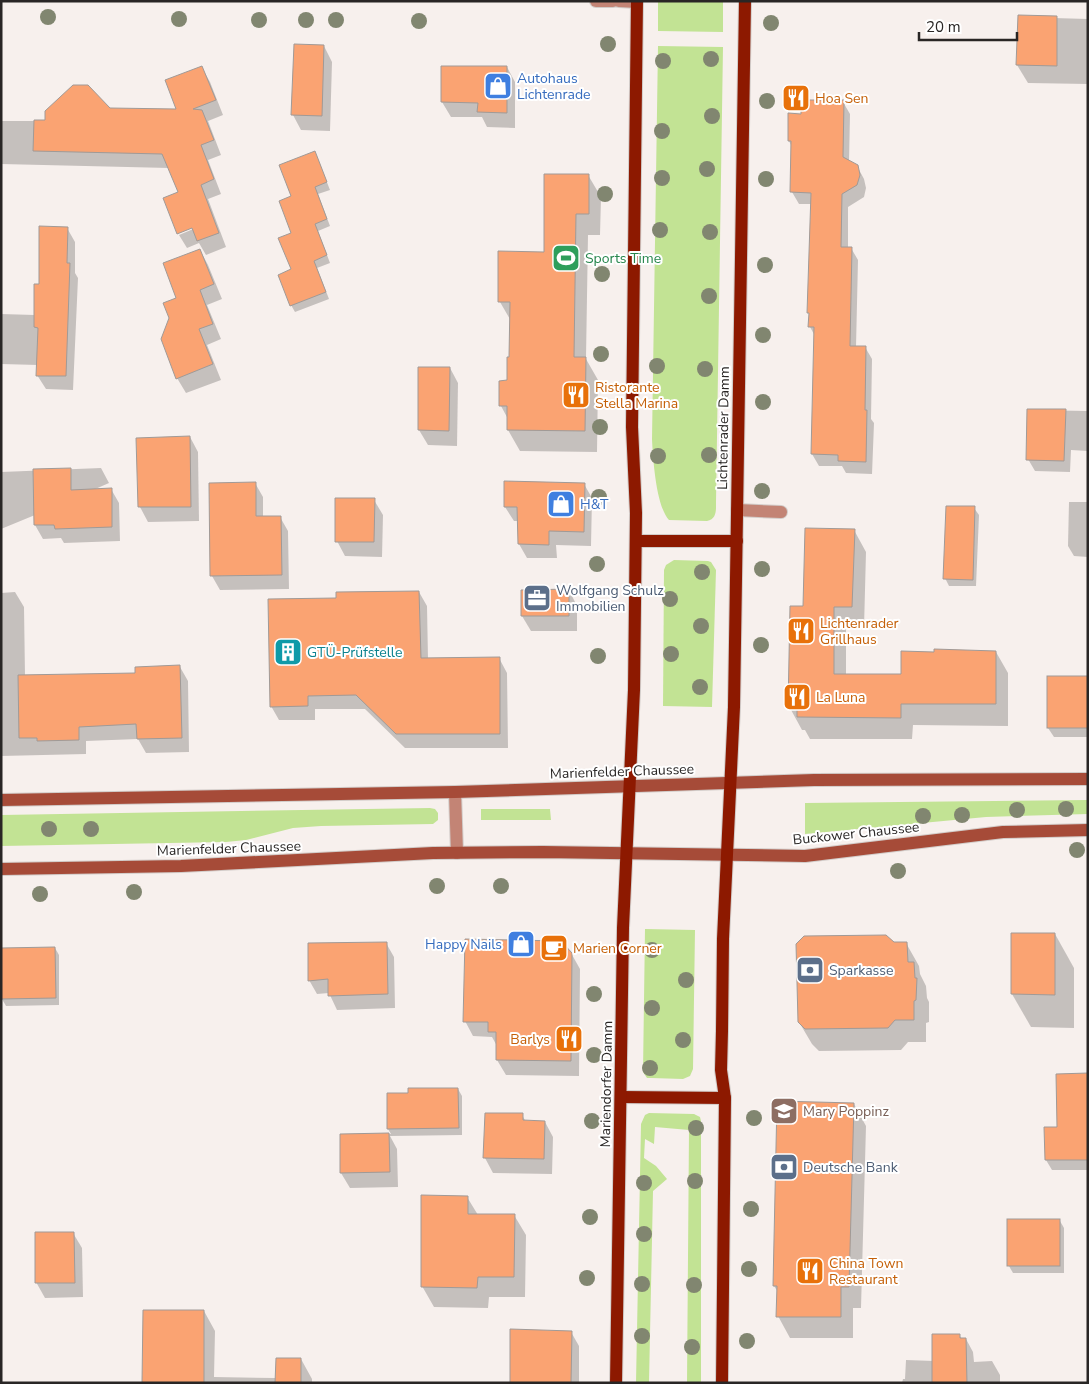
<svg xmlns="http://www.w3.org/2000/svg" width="1089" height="1384" viewBox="0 0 1089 1384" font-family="'Nunito Sans',sans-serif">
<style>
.green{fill:#c2e394}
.shadow{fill:#0003}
.building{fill:#faa372;stroke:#a09a97}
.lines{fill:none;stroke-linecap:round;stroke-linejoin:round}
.service-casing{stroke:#d2ccc9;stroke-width:14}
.minor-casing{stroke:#d2ccc9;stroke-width:14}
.secondary-casing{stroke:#d2ccc9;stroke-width:14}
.primary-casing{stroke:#d2ccc9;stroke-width:14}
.service{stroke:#c38475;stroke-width:12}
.minor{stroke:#c38475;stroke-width:12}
.secondary{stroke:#a64b38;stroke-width:12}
.primary{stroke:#8d1900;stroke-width:12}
.tree{fill:#818670}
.labels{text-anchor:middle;stroke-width:4;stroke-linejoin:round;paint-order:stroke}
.shop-label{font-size:14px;fill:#366cbe;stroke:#fff;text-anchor:start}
.food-label{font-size:14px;fill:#c56008;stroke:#fff;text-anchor:start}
.leisure-label{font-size:14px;fill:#27864d;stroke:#fff;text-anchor:start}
.street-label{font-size:14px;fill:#292625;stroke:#fff}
.service-label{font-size:14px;fill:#4e5e75;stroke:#fff;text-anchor:start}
.culture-label{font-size:14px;fill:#0d838f;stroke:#fff;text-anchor:start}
.education-label{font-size:14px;fill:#785e54;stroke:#fff;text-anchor:start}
</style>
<rect width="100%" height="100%" fill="#f7f0ed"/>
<!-- green -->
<g class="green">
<path d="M658 1H723V32L658 31Z"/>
<path d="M658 46 723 47 716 502C716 510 717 519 707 521L669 520C656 506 653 459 652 439Z"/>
<path d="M674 560 708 561 711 562 716 570 712 707 663 706 664 570 666 565Z"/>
<path d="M1088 800V814L986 817 805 834V803Z"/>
<path d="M430 808 435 809 438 813V820L433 824 321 826 293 828 246 840 226 842 1 846V815Z"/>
<path d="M481 809H550L551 820H481Z"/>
<path d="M645 929 695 930 693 1069 690 1076 683 1079 651 1078H647L643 1072Z"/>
<path d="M649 1113 694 1114 700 1117 701 1121V1383H687L689 1130 655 1127 654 1144 645 1139 644 1158 656 1166 667 1179 653 1191 649 1383H636L641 1124 645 1115Z"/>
</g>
<!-- shadow -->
<g class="shadow">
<path d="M1019 17 1088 19V84L1028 83 1017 65Z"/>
<path d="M324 46 332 62 330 131 301 130 293 115Z"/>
<path d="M507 67 515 82V128L487 127 482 117H451L442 102Z"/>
<path d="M202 68 210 82 223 115 208 121 221 155 208 160 221 194 208 199 226 247 206 255 199 243 187 248 179 235 198 227 179 193 169 168 1 164V121H46L110 109 178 110Z"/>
<path d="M843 102 850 114 849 162 857 166 864 179 866 188 864 197 848 207V248H851L858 260 856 347H865L872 359 871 419 874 423 872 474 846 473 842 466H819L812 454 815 336 810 327 812 204H799L792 192V147L789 141 802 115Z"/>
<path d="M315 152 330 190 318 194 330 226 318 231 330 263 317 268 329 299 295 312 291 305 293 196Z"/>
<path d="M588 175 601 197 600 235H588L586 359 598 380 597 452 520 451 508 430V419L501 406 508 382 511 358V321L500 302 545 253Z"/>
<path d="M67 228 75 242V273L78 278 73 390 46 389 37 375 38 365 1 364V314L35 315 40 286Z"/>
<path d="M200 250 208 265 222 299 207 305 221 339 207 345 221 380 186 393 177 378 178 299Z"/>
<path d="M450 368 458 383 457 446 428 445 419 430Z"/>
<path d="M1029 410 1088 411V451L1071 450 1070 472 1035 471 1028 459Z"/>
<path d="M190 437 198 452 199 521 148 522 140 507Z"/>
<path d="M101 468 109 483 93 490 111 489 119 503 120 541 64 543 61 538 43 539 35 525V515L1 529V472Z"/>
<path d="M255 483 263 497V517H280L288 531 289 589 220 590 212 576Z"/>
<path d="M506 483 584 484 592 498 591 546 556 545 557 558H527L519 544 518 521H514L505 507Z"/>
<path d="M374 500 383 515 382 557 345 556 337 541Z"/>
<path d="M1069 502H1088V557L1074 556 1068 546Z"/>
<path d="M974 508 979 515 976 586H949L945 578Z"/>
<path d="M854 530 866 552 864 628H846V675L902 676 935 653 996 652 1008 673V726L913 725 912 739H810L805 730H802L790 708 805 608Z"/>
<path d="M569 590 577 606V631H531L522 616V591Z"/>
<path d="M15 592 24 607 25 676 136 674 180 667 188 681 189 752 146 753 138 739 86 741V754L1 756V593Z"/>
<path d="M419 592 427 606 428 659 499 658 507 673 508 748H405L365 709H315V720H279L271 706 338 599Z"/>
<path d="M1088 677V737H1054L1048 728Z"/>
<path d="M1055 934 1074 968V1028L1031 1027 1012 994Z"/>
<path d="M386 943 394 957 395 1008 337 1010 329 993 317 994 309 980Z"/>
<path d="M906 943 919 966 920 974 926 986 927 998 929 1002V1022L926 1023V1042H908L901 1050 819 1051 812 1044 799 1022 893 944Z"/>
<path d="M55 948 59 955V1005L6 1006 2 999Z"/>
<path d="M571 953 580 969 579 1076 506 1075 497 1060V1046L492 1037 473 1036 465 1021Z"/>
<path d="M1088 1074V1170H1052L1046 1160V1129L1058 1128Z"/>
<path d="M458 1089 462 1096V1135L390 1136 397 1149 398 1187 350 1188 341 1173V1136L391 1134 388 1129 409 1094Z"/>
<path d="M854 1104 866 1126 861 1308H853V1338H790L778 1316V1292L774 1286Z"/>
<path d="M486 1114 522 1115 526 1122H545L553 1137 552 1174 493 1173 485 1158Z"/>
<path d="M467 1197 478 1215H514L526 1235 525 1297H489L488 1308 434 1307 422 1286Z"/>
<path d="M1060 1221 1064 1228V1273H1013L1009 1266Z"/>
<path d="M73 1233 82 1248 83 1297 45 1298 36 1282Z"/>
<path d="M204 1311 215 1331 214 1377 276 1378 301 1359 312 1379V1383H144Z"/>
<path d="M571 1332 579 1346V1383H511Z"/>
<path d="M959 1335 962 1339H966L973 1352 974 1362 992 1361 1000 1375V1383H902L903 1379H905L906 1360 934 1361Z"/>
</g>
<!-- building -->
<g class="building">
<path d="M1018 15 1057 16V66L1016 65Z"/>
<path d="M294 44 324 45 322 116 291 115Z"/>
<path d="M202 66 216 100 193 109 202 110 214 140 201 145 214 179 201 185 219 233 197 241 192 228 177 234 163 198 178 192 162 154 33 151 34 120H45V111L73 85H88L110 108 176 109 165 80Z"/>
<path d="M441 66H507V113L477 112 478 103 441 102Z"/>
<path d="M801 100H844L843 157 858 165 860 175 857 185 842 194 841 247H852L850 346H866L865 410H867L866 462 838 461V455L811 454 814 327H808L809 313H807L811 193 790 192 791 141H788V113L801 114Z"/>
<path d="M315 151 327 182 315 187 327 219 315 224 327 255 314 261 326 292 290 306 278 275 291 269 278 238 291 233 279 201 291 196 279 165Z"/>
<path d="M544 174H589V214H576L574 357H586L585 431 507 430V406H499V381L507 380V357H509L510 302H498V251L544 252Z"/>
<path d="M39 226 68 227 67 263H70L66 376H36L38 328 34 327V284H39Z"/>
<path d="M200 249 214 284 200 290 213 324 199 329 213 364 176 379 161 339 169 318 163 303 176 298 163 263Z"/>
<path d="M418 367H450L449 431 418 430Z"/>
<path d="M1027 409H1066L1064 461 1026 460Z"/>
<path d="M190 436 191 507H138L136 438Z"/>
<path d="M71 468V490L112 488V527L55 529 54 525H34L33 469Z"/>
<path d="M504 481 585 483 584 532 549 531V545L518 544 517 507H504Z"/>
<path d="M256 482V516H281L282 575 210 576 209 483Z"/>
<path d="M335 498H375L374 542H335Z"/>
<path d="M946 506H975L973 580 943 579Z"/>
<path d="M805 528 855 529 852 607H834V674H901V651L934 652V649L996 651V704H901V718L797 717V709H788L790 606H803Z"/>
<path d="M569 589V616H521V590Z"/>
<path d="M419 591 421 658 500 657V734H396L356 695 308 696V706L270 707 268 599 336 598V592Z"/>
<path d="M180 665 182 738 137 739 136 724 79 727V740L37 741V738H19L18 675 135 673V667Z"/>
<rect x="1047" y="676" width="41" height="52"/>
<path d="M1011 933H1055V995L1011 994Z"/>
<path d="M886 935 894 942H907L908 962H914L915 978H917L916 1000 914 1001V1020H895L888 1028 805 1029 798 1022 796 944 804 936Z"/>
<path d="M465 939 561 941 572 953 571 1061 496 1060V1032H488V1022H463Z"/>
<path d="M387 942 388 994 328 996V979L308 981V943Z"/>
<path d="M55 947 56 998 1 999V948Z"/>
<path d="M1088 1073V1160H1045L1044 1127H1057L1056 1074Z"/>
<path d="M408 1088H458L459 1128 387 1129V1093H408Z"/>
<path d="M777 1101 854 1103 849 1287H841V1317H776L777 1286H773Z"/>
<path d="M485 1113H523V1120L545 1121 544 1159 483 1158Z"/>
<path d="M389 1133 390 1172 340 1173V1134Z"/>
<path d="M421 1195 468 1196V1214H515L514 1277H478L477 1288 421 1287Z"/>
<rect x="1007" y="1219" width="53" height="47"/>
<path d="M35 1232H74L75 1283H35Z"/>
<path d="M143 1310H204V1383H142Z"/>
<path d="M510 1329 572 1331 571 1383H510Z"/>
<path d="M932 1334H960V1338H966L967 1383H932Z"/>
<path d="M276 1358H301V1383H275Z"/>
</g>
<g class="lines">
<defs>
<g id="service">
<path d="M737 510 781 512"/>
<path d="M455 792 457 853"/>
</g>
<g id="minor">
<path d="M596 1H613"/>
<path d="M619 1 637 2"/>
</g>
<g id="secondary">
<path d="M1 800 455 792 814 780 1088 779"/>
<path d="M1 869 181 866 433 853 543 852 805 856 1003 832 1088 830"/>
</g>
<g id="primary">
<path d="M636 541H737"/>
<path d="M621 1097 725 1098"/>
<path d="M616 1383 623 928 634 690 636 513 632 427 637 1"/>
<path d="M722 1383 725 1098 721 1070 722 1031 723 939 734 707 745 1"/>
</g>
</defs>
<!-- service casing -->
<use href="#service" class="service-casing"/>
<!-- minor casing -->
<use href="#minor" class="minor-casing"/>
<!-- secondary casing -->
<use href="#secondary" class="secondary-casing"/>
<!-- primary casing -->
<use href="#primary" class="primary-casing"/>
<!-- service -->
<use href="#service" class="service"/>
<!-- minor -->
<use href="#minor" class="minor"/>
<!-- secondary -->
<use href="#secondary" class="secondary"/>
<!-- primary -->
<use href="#primary" class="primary"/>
</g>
<!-- trees -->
<g class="tree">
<circle cx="48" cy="17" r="8"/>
<circle cx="179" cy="19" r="8"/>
<circle cx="259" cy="20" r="8"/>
<circle cx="306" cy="20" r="8"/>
<circle cx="336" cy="20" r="8"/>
<circle cx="419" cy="21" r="8"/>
<circle cx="771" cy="23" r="8"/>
<circle cx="608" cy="44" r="8"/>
<circle cx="711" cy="59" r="8"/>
<circle cx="663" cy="61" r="8"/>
<circle cx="767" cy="101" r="8"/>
<circle cx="712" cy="116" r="8"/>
<circle cx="662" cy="131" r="8"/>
<circle cx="707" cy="169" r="8"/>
<circle cx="662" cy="178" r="8"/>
<circle cx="766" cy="179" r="8"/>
<circle cx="605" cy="194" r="8"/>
<circle cx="660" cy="230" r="8"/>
<circle cx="710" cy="232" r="8"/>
<circle cx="765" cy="265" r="8"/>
<circle cx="602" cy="274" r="8"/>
<circle cx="709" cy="296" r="8"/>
<circle cx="763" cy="335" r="8"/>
<circle cx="601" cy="354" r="8"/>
<circle cx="657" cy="366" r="8"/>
<circle cx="705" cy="369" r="8"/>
<circle cx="763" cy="402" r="8"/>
<circle cx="600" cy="427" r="8"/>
<circle cx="709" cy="455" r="8"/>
<circle cx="658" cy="456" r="8"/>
<circle cx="762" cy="491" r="8"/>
<circle cx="599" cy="497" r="8"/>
<circle cx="597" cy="564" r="8"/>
<circle cx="762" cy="569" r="8"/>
<circle cx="702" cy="572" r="8"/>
<circle cx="670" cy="599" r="8"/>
<circle cx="701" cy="626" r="8"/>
<circle cx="761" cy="645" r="8"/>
<circle cx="671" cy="654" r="8"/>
<circle cx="598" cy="656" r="8"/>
<circle cx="700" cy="687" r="8"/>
<circle cx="1066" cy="809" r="8"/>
<circle cx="1017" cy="810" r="8"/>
<circle cx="962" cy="815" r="8"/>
<circle cx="923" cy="816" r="8"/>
<circle cx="49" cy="829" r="8"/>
<circle cx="91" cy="829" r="8"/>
<circle cx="1077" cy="850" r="8"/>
<circle cx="898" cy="871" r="8"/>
<circle cx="437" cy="886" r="8"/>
<circle cx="501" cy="886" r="8"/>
<circle cx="134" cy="892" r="8"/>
<circle cx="40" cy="894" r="8"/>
<circle cx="652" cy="950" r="8"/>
<circle cx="686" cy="980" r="8"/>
<circle cx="594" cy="994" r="8"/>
<circle cx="652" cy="1008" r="8"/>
<circle cx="683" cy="1040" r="8"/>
<circle cx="594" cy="1055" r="8"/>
<circle cx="650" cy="1068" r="8"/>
<circle cx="754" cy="1118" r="8"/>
<circle cx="592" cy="1121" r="8"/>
<circle cx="696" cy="1128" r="8"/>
<circle cx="695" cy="1181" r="8"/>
<circle cx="644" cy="1183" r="8"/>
<circle cx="751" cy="1209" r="8"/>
<circle cx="590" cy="1217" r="8"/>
<circle cx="644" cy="1234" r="8"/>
<circle cx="749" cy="1269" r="8"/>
<circle cx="587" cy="1278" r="8"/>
<circle cx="642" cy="1284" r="8"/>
<circle cx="694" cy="1285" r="8"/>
<circle cx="642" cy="1336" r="8"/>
<circle cx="747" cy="1341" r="8"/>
<circle cx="692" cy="1347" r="8"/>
</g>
<!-- icons -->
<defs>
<symbol id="shop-square" viewBox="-11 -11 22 22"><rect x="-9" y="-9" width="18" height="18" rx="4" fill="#3f7fe0" stroke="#fff"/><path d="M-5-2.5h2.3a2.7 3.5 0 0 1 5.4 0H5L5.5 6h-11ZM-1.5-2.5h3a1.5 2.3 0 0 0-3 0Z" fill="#fff"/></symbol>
<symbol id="restaurant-square" viewBox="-11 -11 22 22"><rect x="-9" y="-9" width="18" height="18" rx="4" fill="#e8710a" stroke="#fff"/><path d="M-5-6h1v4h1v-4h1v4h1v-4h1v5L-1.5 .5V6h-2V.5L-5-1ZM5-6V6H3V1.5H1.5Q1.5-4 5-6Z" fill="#fff"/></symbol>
<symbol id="stadium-square" viewBox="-11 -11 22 22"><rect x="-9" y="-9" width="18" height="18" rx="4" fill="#2e9e5b" stroke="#fff"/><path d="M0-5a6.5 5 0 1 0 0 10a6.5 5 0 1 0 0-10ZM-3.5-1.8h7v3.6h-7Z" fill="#fff"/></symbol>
<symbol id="office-square" viewBox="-11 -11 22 22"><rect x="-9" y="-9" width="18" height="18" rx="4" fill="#5c6f8a" stroke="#fff"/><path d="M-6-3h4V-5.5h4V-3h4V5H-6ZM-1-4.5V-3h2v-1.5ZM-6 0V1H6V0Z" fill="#fff"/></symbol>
<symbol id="building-square" viewBox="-11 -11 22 22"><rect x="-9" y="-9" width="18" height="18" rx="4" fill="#0f9aa8" stroke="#fff"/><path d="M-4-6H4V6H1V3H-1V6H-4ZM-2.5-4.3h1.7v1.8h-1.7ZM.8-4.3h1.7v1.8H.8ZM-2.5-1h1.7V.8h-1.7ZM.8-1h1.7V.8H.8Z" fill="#fff"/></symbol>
<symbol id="cafe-square" viewBox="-11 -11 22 22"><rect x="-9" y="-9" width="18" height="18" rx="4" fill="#e8710a" stroke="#fff"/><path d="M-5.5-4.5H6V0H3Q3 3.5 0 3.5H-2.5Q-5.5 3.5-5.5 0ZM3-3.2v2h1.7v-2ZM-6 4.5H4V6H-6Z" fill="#fff"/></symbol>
<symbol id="bank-square" viewBox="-11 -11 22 22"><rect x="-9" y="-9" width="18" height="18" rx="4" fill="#5c6f8a" stroke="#fff"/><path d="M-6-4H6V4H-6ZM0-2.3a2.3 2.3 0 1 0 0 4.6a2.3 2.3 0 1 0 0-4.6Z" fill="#fff"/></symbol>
<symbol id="school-square" viewBox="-11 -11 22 22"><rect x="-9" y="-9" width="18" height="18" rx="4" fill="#8d6e63" stroke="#fff"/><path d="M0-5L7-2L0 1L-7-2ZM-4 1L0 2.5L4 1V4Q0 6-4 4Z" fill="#fff"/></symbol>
</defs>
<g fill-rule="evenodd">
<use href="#shop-square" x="482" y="70" width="32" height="32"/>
<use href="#restaurant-square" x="780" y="82" width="32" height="32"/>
<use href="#stadium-square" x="550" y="242" width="32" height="32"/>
<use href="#restaurant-square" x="560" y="379" width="32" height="32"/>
<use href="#shop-square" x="545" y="488" width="32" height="32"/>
<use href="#office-square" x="521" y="582" width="32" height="32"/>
<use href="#restaurant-square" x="785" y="615" width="32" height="32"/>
<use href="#building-square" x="272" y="636" width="32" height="32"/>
<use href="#restaurant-square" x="781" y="681" width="32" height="32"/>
<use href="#shop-square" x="505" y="928" width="32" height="32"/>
<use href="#cafe-square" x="538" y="932" width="32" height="32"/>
<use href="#bank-square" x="794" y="954" width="32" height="32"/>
<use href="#restaurant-square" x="553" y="1023" width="32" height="32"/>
<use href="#school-square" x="768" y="1095" width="32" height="32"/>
<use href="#bank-square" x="768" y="1151" width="32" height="32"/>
<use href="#restaurant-square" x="794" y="1255" width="32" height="32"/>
</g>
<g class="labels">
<!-- shop labels -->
<g class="shop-label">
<text x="517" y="83">Autohaus<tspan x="517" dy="16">Lichtenrade</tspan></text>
<text x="580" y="509">H&amp;T</text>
<text x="502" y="949" text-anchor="end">Happy Nails</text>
</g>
<!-- food labels -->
<g class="food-label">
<text x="815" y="103">Hoa Sen</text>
<text x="595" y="392">Ristorante<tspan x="595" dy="16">Stella Marina</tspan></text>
<text x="820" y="628">Lichtenrader<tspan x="820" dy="16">Grillhaus</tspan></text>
<text x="816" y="702">La Luna</text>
<text x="573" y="953">Marien Corner</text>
<text x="550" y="1044" text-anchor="end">Barlys</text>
<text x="829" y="1268">China Town<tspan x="829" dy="16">Restaurant</tspan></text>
</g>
<!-- leisure labels -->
<g class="leisure-label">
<text x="585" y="263">Sports Time</text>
</g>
<!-- street labels -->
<g class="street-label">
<text transform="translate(723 428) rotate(-89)" y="5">Lichtenrader Damm</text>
<text transform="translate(622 771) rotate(-2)" y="5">Marienfelder Chaussee</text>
<text transform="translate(856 833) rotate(-6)" y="5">Buckower Chaussee</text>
<text transform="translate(229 848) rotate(-2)" y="5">Marienfelder Chaussee</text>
<text transform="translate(606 1084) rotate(-89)" y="5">Mariendorfer Damm</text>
</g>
<!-- service labels -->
<g class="service-label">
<text x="556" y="595">Wolfgang Schulz<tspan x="556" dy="16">Immobilien</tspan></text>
<text x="829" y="975">Sparkasse</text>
<text x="803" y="1172">Deutsche Bank</text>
</g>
<!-- culture labels -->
<g class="culture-label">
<text x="307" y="657">GTÜ-Prüfstelle</text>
</g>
<!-- education labels -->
<g class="education-label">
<text x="803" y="1116">Mary Poppinz</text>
</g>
</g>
<!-- border -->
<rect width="1089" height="1384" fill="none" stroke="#292625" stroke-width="5"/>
<!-- scale -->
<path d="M919 32v8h98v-8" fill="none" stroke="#292625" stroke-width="2.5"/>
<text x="926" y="32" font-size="15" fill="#292625" stroke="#ffffff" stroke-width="4" paint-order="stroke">20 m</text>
</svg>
